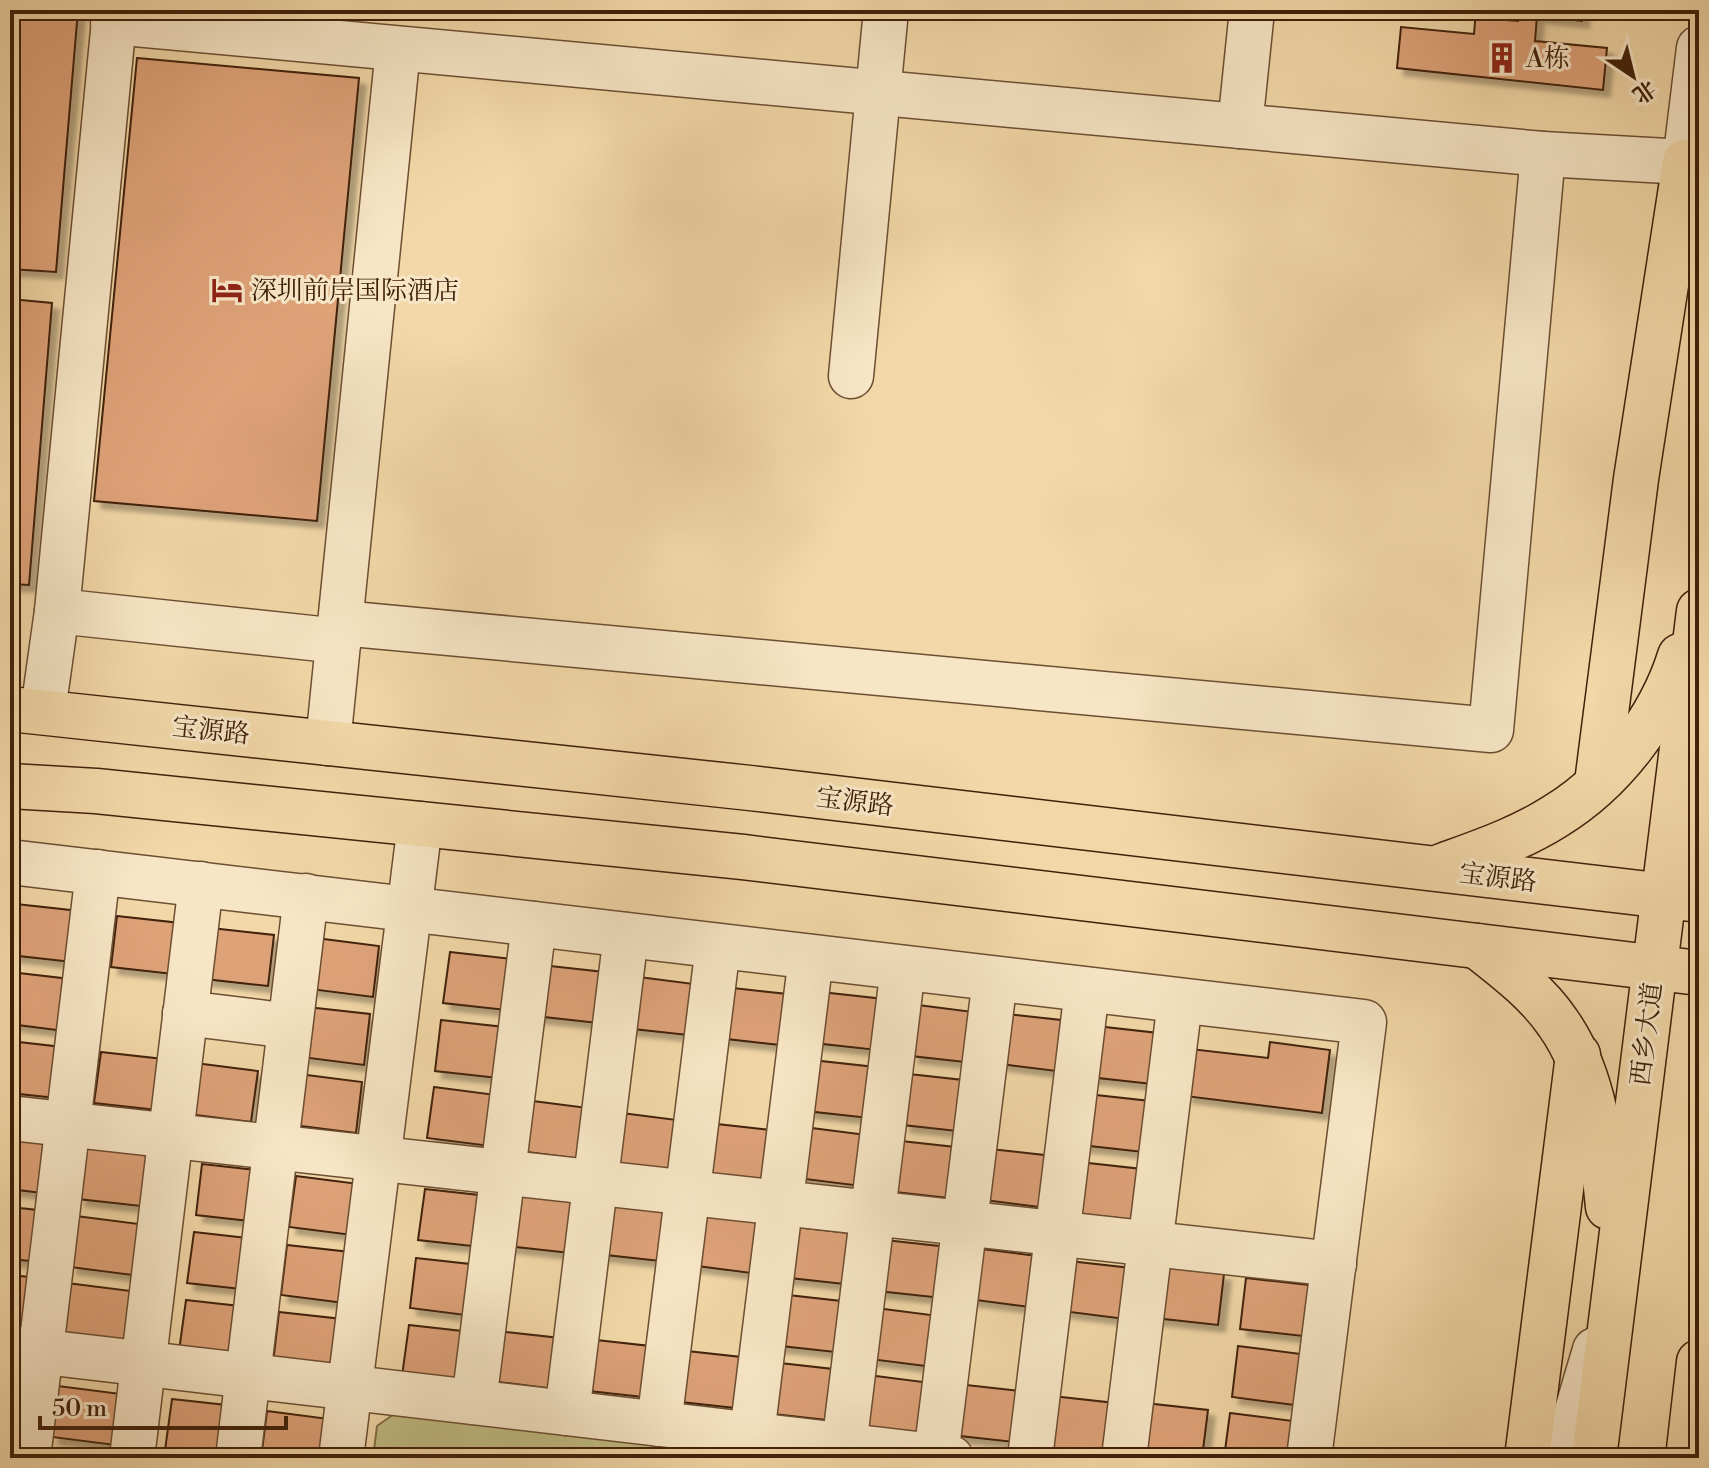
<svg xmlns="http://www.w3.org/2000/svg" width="1709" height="1468" viewBox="0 0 1709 1468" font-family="'Libre Bodoni','Noto Serif SC',serif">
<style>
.green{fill:#c1bc83;stroke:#806e46;stroke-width:2}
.building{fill:#dea279;stroke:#402009;stroke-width:2;filter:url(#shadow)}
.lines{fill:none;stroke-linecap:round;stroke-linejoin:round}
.minor-casing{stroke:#6c4e31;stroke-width:47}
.major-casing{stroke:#402009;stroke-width:47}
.minor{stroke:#f7e6c6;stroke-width:44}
.major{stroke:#f2d8a8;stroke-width:44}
.labels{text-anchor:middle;stroke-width:6;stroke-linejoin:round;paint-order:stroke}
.poi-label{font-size:26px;fill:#402009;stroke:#f7e6c6;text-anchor:start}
.street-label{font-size:26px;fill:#402009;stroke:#f7e6c6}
</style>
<defs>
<filter id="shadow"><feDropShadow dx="7" dy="7" stdDeviation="2" flood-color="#0004"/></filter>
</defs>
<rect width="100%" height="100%" fill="#f2d8a8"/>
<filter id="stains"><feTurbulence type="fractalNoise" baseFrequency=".0025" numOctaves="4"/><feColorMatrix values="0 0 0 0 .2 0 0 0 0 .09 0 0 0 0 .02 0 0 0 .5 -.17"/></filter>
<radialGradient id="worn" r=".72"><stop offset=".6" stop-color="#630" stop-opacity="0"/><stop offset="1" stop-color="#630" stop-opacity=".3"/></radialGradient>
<!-- green -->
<path class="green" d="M394 1414 777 1458H373L377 1426Z"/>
<!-- building -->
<g class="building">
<path d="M10 10H78L56 272 10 269Z"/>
<path d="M1476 10H1495L1494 19 1518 21 1519 10H1583L1582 21 1537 16 1535 41 1607 48 1603 90 1397 68 1401 27 1474 34Z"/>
<path d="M137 58 359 78 317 521 94 501Z"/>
<path d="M10 299 52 303 29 585 10 584Z"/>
<path d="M16 904 79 911 72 962 10 955Z"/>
<path d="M117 916 180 923 173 974 111 967Z"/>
<path d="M211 928 274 935 268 986 205 979Z"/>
<path d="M316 938 379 946 373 997 310 989Z"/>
<path d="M450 952 513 959 506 1010 443 1003Z"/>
<path d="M541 965 604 972 598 1023 535 1016Z"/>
<path d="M10 972 70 979 64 1031 10 1024Z"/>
<path d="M631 976 694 984 688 1035 624 1028Z"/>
<path d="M724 987 787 994 780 1045 718 1038Z"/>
<path d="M821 992 884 999 877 1050 814 1043Z"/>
<path d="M918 1005 981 1013 974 1063 911 1056Z"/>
<path d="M307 1007 370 1014 364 1065 301 1057Z"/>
<path d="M1007 1014 1070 1021 1064 1072 1000 1064Z"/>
<path d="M441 1020 504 1027 498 1078 435 1071Z"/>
<path d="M1096 1026 1158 1033 1152 1084 1089 1077Z"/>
<path d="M10 1041 62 1047 56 1098 10 1093Z"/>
<path d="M1270 1042 1330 1050 1322 1113 1185 1096 1191 1049 1268 1058Z"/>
<path d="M101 1052 163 1059 157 1110 94 1103Z"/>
<path d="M812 1060 875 1067 869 1118 806 1111Z"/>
<path d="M195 1063 258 1071 251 1122 188 1114Z"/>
<path d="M299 1074 362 1082 356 1133 293 1125Z"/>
<path d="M909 1074 972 1081 966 1132 903 1125Z"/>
<path d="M434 1087 496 1095 490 1146 427 1138Z"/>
<path d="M1087 1094 1150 1101 1143 1152 1081 1145Z"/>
<path d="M525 1100 588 1108 581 1159 519 1151Z"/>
<path d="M614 1112 677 1120 671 1171 608 1163Z"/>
<path d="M708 1123 770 1130 764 1181 701 1174Z"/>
<path d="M804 1127 867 1135 861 1186 797 1178Z"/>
<path d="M10 1138 56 1143 50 1194 10 1189Z"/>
<path d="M901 1141 964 1148 958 1199 895 1192Z"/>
<path d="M84 1148 147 1155 141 1206 78 1199Z"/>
<path d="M990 1149 1053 1156 1047 1208 984 1200Z"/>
<path d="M1079 1162 1142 1169 1136 1220 1073 1213Z"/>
<path d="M202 1164 265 1171 258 1222 196 1215Z"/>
<path d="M296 1176 359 1184 352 1235 289 1227Z"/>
<path d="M425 1189 488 1196 481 1247 418 1240Z"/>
<path d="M514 1195 576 1202 570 1253 507 1246Z"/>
<path d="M603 1203 666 1210 660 1261 597 1254Z"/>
<path d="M10 1207 47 1211 41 1262 10 1259Z"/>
<path d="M695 1214 758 1222 751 1273 689 1265Z"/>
<path d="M76 1216 139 1224 132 1275 70 1267Z"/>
<path d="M787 1226 850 1233 844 1284 781 1277Z"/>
<path d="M194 1232 256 1239 250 1290 187 1283Z"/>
<path d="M885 1240 948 1247 942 1298 878 1291Z"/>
<path d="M287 1245 350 1252 344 1303 281 1295Z"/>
<path d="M974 1248 1037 1256 1030 1307 968 1299Z"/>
<path d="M416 1258 479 1265 473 1316 410 1308Z"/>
<path d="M1069 1261 1131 1268 1125 1319 1062 1311Z"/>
<path d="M1162 1267 1224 1274 1218 1325 1155 1318Z"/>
<path d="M10 1275 39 1278 33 1329 10 1327Z"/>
<path d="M1246 1278 1309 1285 1303 1336 1240 1329Z"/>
<path d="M67 1283 131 1291 124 1342 61 1335Z"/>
<path d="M779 1294 841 1301 835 1352 772 1345Z"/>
<path d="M186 1300 248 1307 242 1358 179 1351Z"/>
<path d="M876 1308 939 1316 933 1367 870 1359Z"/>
<path d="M279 1312 342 1319 336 1370 273 1363Z"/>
<path d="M409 1325 471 1332 465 1383 402 1376Z"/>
<path d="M497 1331 560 1338 554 1389 491 1381Z"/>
<path d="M587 1339 650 1346 643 1397 580 1390Z"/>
<path d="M1238 1346 1301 1354 1294 1405 1232 1397Z"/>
<path d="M678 1350 741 1357 735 1408 672 1401Z"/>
<path d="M771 1362 833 1369 827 1420 764 1413Z"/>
<path d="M868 1375 931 1383 925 1434 862 1427Z"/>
<path d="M957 1384 1020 1391 1014 1442 951 1435Z"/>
<path d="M58 1386 121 1394 115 1445 52 1437Z"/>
<path d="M1052 1396 1115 1403 1109 1454 1046 1447Z"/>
<path d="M172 1399 235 1406 228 1457 165 1450Z"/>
<path d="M1145 1403 1208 1410 1202 1458 1139 1454Z"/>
<path d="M267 1411 329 1419 325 1458H261Z"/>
<path d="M1230 1413 1293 1421 1288 1458H1224Z"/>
</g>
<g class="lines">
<defs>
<g id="minor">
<path d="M113 22 1543 154 1685 162"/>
<path d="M1699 48 1685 162 1699 227"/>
<path d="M1240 126 1252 10"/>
<path d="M851 376 886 10"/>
<path d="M57 611 115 10"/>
<path d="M341 623 1491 730 1543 154"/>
<path d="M43 711 57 611 339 641"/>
<path d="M328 743 398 49"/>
<path d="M10 862 1364 1022 1309 1458"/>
<path d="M185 1013 290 1026"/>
<path d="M10 1118 1334 1264"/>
<path d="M10 1348 951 1458"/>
<path d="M474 1402 534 924"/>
<path d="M567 1413 626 935"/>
<path d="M659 1424 718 946"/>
<path d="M752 1434 811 957"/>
<path d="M844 1446 903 968"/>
<path d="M936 1456 995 979"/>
<path d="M28 1458 98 872"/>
<path d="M132 1458 201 884"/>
<path d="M238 1458 306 896"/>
<path d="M341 1458 420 824"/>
<path d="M1030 1458 1087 990"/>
<path d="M1124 1458 1180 1001"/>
<path d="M1563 1458 1595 1350"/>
</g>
<g id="major">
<path d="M10 709 750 788 1699 900"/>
<path d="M1597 783 1636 479 1685 162"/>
<path d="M10 786 96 791 743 857 1699 973"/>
<path d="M1442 866C1480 852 1519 839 1554 817 1612 782 1660 720 1680 656"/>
<path d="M1477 946C1506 969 1537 992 1558 1023 1595 1075 1602 1145 1608 1207"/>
<path d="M1527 1458 1578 1055"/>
<path d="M1594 1458 1699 611"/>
<path d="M1688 1458 1699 1362"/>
</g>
</defs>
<!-- minor casing -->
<use href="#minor" class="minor-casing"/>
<!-- major casing -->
<use href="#major" class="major-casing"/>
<!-- minor -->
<use href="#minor" class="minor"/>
<!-- major -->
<use href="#major" class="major"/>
</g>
<!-- icons -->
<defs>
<symbol id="building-bare" viewBox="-9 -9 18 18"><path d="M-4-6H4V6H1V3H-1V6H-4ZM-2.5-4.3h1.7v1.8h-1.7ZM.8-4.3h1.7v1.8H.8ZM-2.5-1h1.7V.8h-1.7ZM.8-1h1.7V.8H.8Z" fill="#8f2418" stroke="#f7e6c6" stroke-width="2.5" paint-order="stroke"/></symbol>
<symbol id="hotel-bare" viewBox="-9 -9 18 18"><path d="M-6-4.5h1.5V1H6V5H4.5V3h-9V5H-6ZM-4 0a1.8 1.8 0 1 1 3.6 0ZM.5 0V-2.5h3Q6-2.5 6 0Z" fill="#8f2418" stroke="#f7e6c6" stroke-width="2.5" paint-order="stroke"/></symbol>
</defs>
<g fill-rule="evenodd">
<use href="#building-bare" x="1480" y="36" width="44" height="44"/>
<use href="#hotel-bare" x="205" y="268" width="44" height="44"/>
</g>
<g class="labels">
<!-- poi labels -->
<g class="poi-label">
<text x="1526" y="67">A栋</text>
<text x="251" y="299">深圳前岸国际酒店</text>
</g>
<!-- street labels -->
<g class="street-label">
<text transform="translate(211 730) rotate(6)" y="9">宝源路</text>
<text transform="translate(855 801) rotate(7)" y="9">宝源路</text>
<text transform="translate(1498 877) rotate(7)" y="9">宝源路</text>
<text transform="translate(1646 1034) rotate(-83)" y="9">西乡大道</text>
</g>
</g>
<!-- margin -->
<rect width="1709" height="1468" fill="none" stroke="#f2d8a8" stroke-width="40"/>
<rect x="12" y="12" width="1685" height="1444" fill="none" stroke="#402009" stroke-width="4"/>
<rect x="20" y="20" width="1669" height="1428" fill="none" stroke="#402009" stroke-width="2"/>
<!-- north arrow -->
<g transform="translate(1633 76) rotate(145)" stroke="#f7e6c6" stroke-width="6" paint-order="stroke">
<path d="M0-6L14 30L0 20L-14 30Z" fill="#402009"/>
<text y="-12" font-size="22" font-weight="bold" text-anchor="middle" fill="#402009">北</text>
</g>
<!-- scale -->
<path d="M40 1416v12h246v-12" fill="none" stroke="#402009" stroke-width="4"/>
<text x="52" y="1416" font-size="24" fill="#402009" stroke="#f7e6c6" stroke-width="6" paint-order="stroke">50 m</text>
<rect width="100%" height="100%" filter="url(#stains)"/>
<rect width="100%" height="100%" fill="url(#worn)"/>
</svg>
